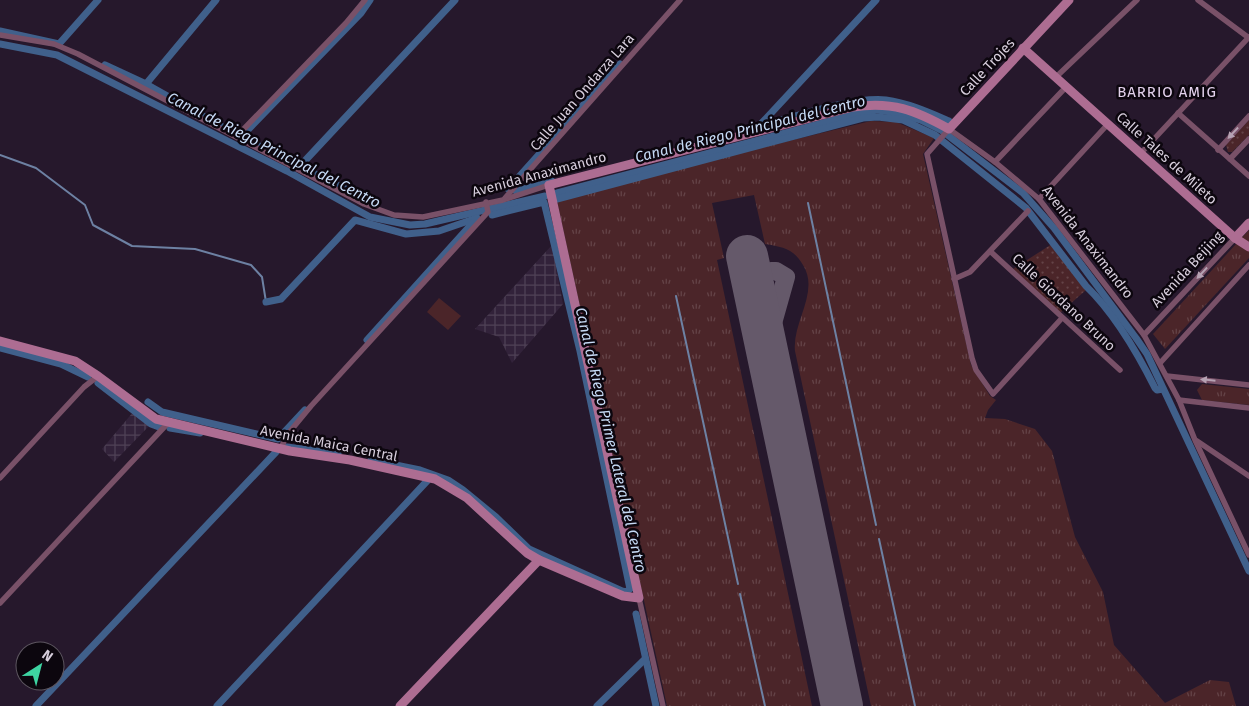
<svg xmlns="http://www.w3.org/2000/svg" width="1249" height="706" viewBox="0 0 1249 706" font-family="'Fira Sans',sans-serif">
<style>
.industrial{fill:url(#industrial-grid)}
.grass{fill:url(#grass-tufts)}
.park{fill:url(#park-dots)}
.pitch{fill:#4b2529}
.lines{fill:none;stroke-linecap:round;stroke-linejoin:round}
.stream{stroke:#6d81a3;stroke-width:2}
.canal{stroke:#40608b;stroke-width:7}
.taxiway{stroke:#65596a;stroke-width:18}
.runway{stroke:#65596a;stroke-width:42}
.street{stroke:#795168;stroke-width:5.5}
.secondary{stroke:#ad6d92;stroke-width:9}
.oneway{fill:#b6a2b3}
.labels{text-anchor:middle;stroke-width:5;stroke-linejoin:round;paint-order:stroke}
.street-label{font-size:14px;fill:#d7cedc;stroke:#0c060e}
.neighbourhood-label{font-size:15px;letter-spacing:1px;fill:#e3d1ec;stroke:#0c060e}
.water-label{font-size:15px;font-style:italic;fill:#c6daf5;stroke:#0c060e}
</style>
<defs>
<pattern id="industrial-grid" width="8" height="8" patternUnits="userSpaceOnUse" patternTransform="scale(1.25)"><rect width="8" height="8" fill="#32223a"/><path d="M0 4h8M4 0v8" fill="none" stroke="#4f4156"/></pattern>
<pattern id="grass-tufts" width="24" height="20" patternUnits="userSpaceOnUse" patternTransform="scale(1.25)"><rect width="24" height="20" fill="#4b2529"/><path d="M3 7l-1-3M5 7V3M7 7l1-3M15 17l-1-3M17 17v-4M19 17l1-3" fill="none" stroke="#644347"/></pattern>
<pattern id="park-dots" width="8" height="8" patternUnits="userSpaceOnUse" patternTransform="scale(1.25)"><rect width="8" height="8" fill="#4b2529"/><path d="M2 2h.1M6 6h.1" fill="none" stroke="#644347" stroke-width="1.8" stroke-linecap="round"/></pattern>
</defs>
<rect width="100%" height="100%" fill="#26182c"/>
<!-- industrial -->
<g class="industrial">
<path d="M552 245 563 304 512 363 499 337 475 329Z"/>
<path d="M134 411 151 424 114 462 102 449Z"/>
</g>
<!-- grass -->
<g class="grass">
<path d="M871 121 896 122 934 138 923 154 971 365 990 396 996 400 988 410 985 418 1005 419 1035 429 1052 451 1075 537 1103 592 1114 645 1165 703 1210 680 1229 682 1236 706H871L795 351C792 322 820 292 803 265 794 249 783 247 765 244L754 195 712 203 724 258 717 260 812 706H667L557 201 715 159Z"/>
<path d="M1249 230V258L1165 349 1153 334Z"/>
<path d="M1202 384 1249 389V405L1202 400 1197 390Z"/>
</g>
<!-- park -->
<g class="park">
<path d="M1249 120V135L1232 152H1228L1226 145Z"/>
<path d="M1052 244 1086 290 1060 313 1013 269Z"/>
</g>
<!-- pitch -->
<path class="pitch" d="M439 298 461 316 448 330 427 312Z"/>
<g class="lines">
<!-- stream -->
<g class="stream">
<path d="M0 155 36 168 85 205 93 225 132 246 195 249 251 265 262 277 266 302"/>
<path d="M808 203 876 525"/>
<path d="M676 296 738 584"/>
<path d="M879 539 915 706"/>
<path d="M740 594 765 706"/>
</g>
<!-- canal -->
<g class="canal">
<path d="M0 31 59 44 98 0"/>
<path d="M0 44 57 55 287 171 370 217 410 225 425 224 545 196"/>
<path d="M105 65 146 84 228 130"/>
<path d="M146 84 216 0"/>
<path d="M759 126 876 0"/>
<path d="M746 130C782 121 851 96 886 100 908 103 928 112 949 121"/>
<path d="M241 137 361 13 370 0"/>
<path d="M245 139 347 190"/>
<path d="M301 165 455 0"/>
<path d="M508 189 620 64"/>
<path d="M516 191 552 181"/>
<path d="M557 193 861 113 877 110 891 112 921 120 941 130 1023 193 1054 228 1136 338 1147 354 1249 571"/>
<path d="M557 199 863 118 878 117 903 120 935 135 1026 208 1086 286C1115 314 1137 352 1155 388L1157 390 1163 389"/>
<path d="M266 302 281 299 355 220 406 234 439 231 477 218"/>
<path d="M367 340 477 218"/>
<path d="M0 348 61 364 88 377"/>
<path d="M98 383 151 424 159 427"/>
<path d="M148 402 162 412 278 439 305 410"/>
<path d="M170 428 200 433"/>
<path d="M287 447 338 454"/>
<path d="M371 460 420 470 448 480 463 490 496 517 529 549 622 591 626 592 630 589 580 351 544 202 492 215"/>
<path d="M636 614 656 706"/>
<path d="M36 706 276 452"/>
<path d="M217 706 428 480"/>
<path d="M597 706 645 659"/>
</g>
<!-- taxiway -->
<path class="taxiway" d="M766 348 786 277 776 271H771"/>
<!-- runway -->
<path class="runway" d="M747 256 842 706"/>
<!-- street -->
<g class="street">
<path d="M1198 0 1249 38"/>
<path d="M0 35 54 44 78 54 364 204 394 215 423 217 503 200 549 185"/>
<path d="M1056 77 1137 0"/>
<path d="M1178 113 1249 176"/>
<path d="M237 136 346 23 365 0"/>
<path d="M1218 150 1249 116"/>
<path d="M1141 153 1249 37"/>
<path d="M1230 159 1249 139"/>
<path d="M995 162 1066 87"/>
<path d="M505 198 680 0"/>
<path d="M1039 199 1108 124"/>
<path d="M991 252 1120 370"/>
<path d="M954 279 970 272 1028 211"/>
<path d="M1062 318 993 394 976 370 972 358 927 154 949 129 995 162 1039 199 1144 335 1179 400 1195 440 1249 555"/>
<path d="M1144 335 1235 238"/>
<path d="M1161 362 1249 265"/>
<path d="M1167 376 1249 385"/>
<path d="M1179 400 1249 408"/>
<path d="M1197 441 1249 476"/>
<path d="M281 448 287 435 311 406 488 212 486 202"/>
<path d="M0 478 84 387 98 376"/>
<path d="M639 598 663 706"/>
<path d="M0 603 168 423"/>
</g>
<!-- secondary -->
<g class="secondary">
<path d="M1023 48 1235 238 1249 247"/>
<path d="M1235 238 1249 223"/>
<path d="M0 341 75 361 98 376 156 419 290 451 350 460 435 479 467 498 527 553 539 560 623 596 639 598 549 185 853 107C892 101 915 110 949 129L1069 0"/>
<path d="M400 706 539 560"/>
</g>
</g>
<!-- one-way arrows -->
<defs><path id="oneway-solid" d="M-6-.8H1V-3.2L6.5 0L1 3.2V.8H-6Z" transform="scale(1.25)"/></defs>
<g class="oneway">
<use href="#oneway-solid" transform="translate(1233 133) rotate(133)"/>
<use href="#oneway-solid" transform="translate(1202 273) rotate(133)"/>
<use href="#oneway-solid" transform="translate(1208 380) rotate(-174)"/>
</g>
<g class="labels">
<!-- street labels -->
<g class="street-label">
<text transform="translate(987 67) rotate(-47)" y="5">Calle Trojes</text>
<text transform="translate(582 92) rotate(-49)" y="5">Calle Juan Ondarza Lara</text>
<text transform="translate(1167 158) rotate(42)" y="5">Calle Tales de Mileto</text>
<text transform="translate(539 174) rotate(-15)" y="5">Avenida Anaximandro</text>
<text transform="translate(1088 242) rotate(52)" y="5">Avenida Anaximandro</text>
<text transform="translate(1187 269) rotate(-47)" y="5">Avenida Beijing</text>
<text transform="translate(1064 302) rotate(43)" y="5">Calle Giordano Bruno</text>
<text transform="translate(329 443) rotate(11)" y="5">Avenida Maica Central</text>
</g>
<!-- neighbourhood labels -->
<g class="neighbourhood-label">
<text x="1167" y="97">BARRIO AMIG</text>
</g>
<!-- water labels -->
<g class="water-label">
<text transform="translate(750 129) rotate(-14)" y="5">Canal de Riego Principal del Centro</text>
<text transform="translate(274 150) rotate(27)" y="5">Canal de Riego Principal del Centro</text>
<text transform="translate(611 440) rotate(77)" y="5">Canal de Riego Primer Lateral del Centro</text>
</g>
</g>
<!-- north arrow -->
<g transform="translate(40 666) rotate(36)"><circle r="24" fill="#0c060e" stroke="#5d5660"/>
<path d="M0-4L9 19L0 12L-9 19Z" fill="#3ed4a2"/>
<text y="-8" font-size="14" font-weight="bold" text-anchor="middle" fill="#d7cedc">N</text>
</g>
</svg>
